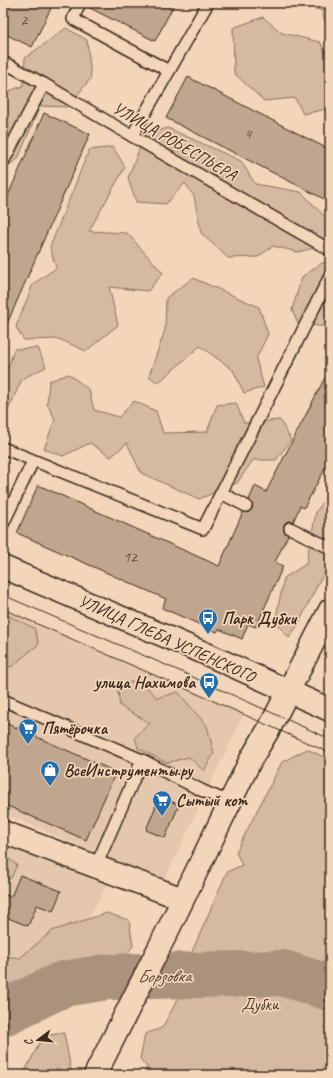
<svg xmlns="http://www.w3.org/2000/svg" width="333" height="1078" viewBox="0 0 333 1078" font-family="Caveat,sans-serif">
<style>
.built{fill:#e4c7ac}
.green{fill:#d5b9a0;stroke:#88725f}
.water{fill:#aa927c;stroke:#7e6856}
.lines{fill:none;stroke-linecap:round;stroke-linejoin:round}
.shore{stroke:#675444;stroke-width:1}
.river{stroke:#aa927c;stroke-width:46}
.building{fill:#c0a68e;stroke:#3b2a1e}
.lane-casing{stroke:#3b2a1e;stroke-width:14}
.street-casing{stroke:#3b2a1e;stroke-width:25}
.lane{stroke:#f3d5b9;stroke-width:11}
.street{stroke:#f3d5b9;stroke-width:22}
.tram{stroke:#3b2a1e;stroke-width:1}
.labels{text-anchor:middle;stroke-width:3.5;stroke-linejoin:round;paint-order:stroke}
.number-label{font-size:15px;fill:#5c493a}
.street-label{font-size:17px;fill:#3b2a1e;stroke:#f3d5b9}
.poi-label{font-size:17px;font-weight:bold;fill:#3b2a1e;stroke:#f3d5b9;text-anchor:start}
.park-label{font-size:17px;fill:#523f32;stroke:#f3d5b9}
.water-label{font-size:18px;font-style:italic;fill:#574436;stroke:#f3d5b9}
</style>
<rect width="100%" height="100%" fill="#f3d5b9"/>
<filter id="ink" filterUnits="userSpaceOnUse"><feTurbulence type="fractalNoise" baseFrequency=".025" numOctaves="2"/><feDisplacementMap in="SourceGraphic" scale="8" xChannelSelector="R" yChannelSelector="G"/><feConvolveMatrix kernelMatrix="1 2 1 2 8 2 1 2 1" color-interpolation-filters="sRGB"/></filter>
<g filter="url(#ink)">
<!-- built -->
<g class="built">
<path d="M3 609 244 714 163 882 3 813Z"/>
<path d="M3 845 108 884 75 941 36 962 3 963Z"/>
</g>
<!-- green -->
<g class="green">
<path d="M299 3H330V36L321 10 301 6Z"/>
<path d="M263 17 282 33 320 42 330 61V103L327 109 303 114 295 98 264 101 234 73 233 28Z"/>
<path d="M66 28 87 40 91 78 68 107 40 106 18 159 3 169V93L23 86 25 58Z"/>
<path d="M168 128 241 161 255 184 301 192 330 222V244L298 252 273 246 258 257 228 258 201 233 194 196 185 183 166 204 136 202 128 178 145 134Z"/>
<path d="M113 147 125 167 89 231 127 233 163 273 148 291 109 287 118 325 86 351 59 339 24 340 16 327 33 284 56 268 50 247 89 150Z"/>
<path d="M330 262V327L298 324 292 310 302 277 322 263Z"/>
<path d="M193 278 259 307 268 334 256 359 264 387 244 393 233 370 200 346 158 383 149 376 165 330 166 298Z"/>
<path d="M38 348 46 367 22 379 6 415 3 416V368L9 366 14 349Z"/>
<path d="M69 374 89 390 94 410 119 417 134 401 156 411 163 433 207 432 217 405 236 403 244 423 280 420 291 440 276 460H253L237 483 199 499 141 473 127 443 111 457 90 443 63 456 44 449 55 419 47 404 49 381Z"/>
<path d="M330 492V565L319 582 298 625 289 638 275 622 284 578 306 564 316 512Z"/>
<path d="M3 613 34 628 39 644 11 667 3 664Z"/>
<path d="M140 680 157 698 178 692 207 726 214 753 204 771 189 757 167 763 138 748 135 737 150 723 120 706 117 685Z"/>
<path d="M307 749 330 760V1075H143L147 1067 140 1059 145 1034 162 1028 185 986H191L184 970 227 872 242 865 236 852 282 762Z"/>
<path d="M3 854 17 865 11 878 3 881Z"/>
<path d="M106 913 129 920 133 946 93 993 11 1019 3 1018V956L20 958 52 931Z"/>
<path d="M64 1033 72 1075H23L43 1036Z"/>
</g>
<!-- water -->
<path class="water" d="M275 956 330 972V1008L278 995 232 988 173 986 186 961 219 958Z"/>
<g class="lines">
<!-- shore -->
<g class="shore">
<path d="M330 976 274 960 219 962 189 965 181 980 183 982 233 984 279 991 330 1004"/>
<path d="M330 981 274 965 220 967 192 970 189 975 190 977 234 979 280 986 330 999"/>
<path d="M330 987 325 986 273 971 250 972 248 973 250 975 281 980 330 992"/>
</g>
<!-- river -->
<path class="river" d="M3 1013 63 984 107 977 283 973 330 988"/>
</g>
<!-- building -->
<g class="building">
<path d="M3 3H41L51 8 32 47 3 33Z"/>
<path d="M87 3H175L155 41 86 6Z"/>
<path d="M188 77 330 150V202L166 118Z"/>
<path d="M44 113 90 134 3 333V207Z"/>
<path d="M330 368V459L304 508 300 506 293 522 290 521 286 522 284 525V532L288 535 275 562 283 566 256 627 248 624 242 639 219 629 217 632 162 608 166 599 17 533 38 485 219 566 243 512H249L252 509V503L249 500 255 486 266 492Z"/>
<path d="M3 722 116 772 86 840 3 804Z"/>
<path d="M160 796 179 805 165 838 146 830Z"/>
<path d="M20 875 61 891 53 911 37 905 28 926 3 916V894L11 897Z"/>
</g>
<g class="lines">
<defs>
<g id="lane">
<path d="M80 3 73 19 169 71"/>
<path d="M3 62 44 84 132 136 330 250"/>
<path d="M132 136 208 3"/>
<path d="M3 162 44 84"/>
<path d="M3 448 203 529 330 276"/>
<path d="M221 493 246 506"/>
<path d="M3 524 33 461"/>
<path d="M290 528 330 548"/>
<path d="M3 700 142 760 96 866"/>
<path d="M142 760 203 791 229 802"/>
</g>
<g id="street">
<path d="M3 567 202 652 330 710"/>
<path d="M3 832 183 899"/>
<path d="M95 1075 169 928 251 759 270 727 330 610"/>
</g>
</defs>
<!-- lane casing -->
<use href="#lane" class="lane-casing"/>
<!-- street casing -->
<use href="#street" class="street-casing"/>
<!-- lane -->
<use href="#lane" class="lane"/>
<!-- street -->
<use href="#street" class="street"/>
<!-- tram -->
<g class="tram">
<path d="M3 595 175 669 330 739"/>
<path d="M3 609 209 699 330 753"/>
</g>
</g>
</g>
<!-- icons -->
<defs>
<symbol id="bus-pin" viewBox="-11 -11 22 30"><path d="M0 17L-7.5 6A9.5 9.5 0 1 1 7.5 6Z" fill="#1f6fb2" stroke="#f3d5b9"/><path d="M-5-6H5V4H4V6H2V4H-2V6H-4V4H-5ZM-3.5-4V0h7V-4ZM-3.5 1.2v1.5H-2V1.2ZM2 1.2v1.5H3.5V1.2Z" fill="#fff"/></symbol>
<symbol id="supermarket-pin" viewBox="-11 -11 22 30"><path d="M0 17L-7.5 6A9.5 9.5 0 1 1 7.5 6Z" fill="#1f6fb2" stroke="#f3d5b9"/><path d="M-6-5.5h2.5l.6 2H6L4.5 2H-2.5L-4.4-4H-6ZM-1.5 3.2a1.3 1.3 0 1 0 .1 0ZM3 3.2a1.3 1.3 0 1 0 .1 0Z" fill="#fff"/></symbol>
<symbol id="shop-pin" viewBox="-11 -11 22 30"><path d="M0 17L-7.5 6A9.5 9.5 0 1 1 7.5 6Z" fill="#1f6fb2" stroke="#f3d5b9"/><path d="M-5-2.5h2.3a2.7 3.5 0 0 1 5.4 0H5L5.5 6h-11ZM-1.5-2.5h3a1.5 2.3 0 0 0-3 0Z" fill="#fff"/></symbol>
</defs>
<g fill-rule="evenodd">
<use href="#bus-pin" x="197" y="607" width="22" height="30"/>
<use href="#bus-pin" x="198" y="671" width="22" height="30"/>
<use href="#supermarket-pin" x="17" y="717" width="22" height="30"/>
<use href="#shop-pin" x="39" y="759" width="22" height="30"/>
<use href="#supermarket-pin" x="151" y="789" width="22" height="30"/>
</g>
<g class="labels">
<!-- number labels -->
<g class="number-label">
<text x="24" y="25">2</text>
<text x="248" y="139">4</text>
<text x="130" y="562">12</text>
</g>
<!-- street labels -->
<g class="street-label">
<text transform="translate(175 141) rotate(30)" y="6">УЛИЦА РОБЕСПЬЕРА</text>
<text transform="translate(167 638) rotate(24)" y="6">УЛИЦА ГЛЕБА УСПЕНСКОГО</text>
</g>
<!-- poi labels -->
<g class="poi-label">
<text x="222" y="624">Парк Дубки</text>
<text x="195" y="688" text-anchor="end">улица Нахимова</text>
<text x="42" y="734">Пятёрочка</text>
<text x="64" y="776">ВсеИнструменты.ру</text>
<text x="176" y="806">Сытый кот</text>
</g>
<!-- park labels -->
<g class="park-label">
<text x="260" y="1010">Дубки</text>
</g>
<!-- water labels -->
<g class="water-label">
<text transform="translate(164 976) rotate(-1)" y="6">Борзовка</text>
</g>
</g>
<!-- margin -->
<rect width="333" height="1078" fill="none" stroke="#f3d5b9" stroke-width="16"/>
<rect x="8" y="8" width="317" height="1062" fill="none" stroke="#3b2a1e" stroke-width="1.5" filter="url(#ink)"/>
<!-- north arrow -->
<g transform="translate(38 1040) rotate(254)" stroke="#f3d5b9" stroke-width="3" paint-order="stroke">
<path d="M0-3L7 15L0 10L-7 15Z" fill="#3b2a1e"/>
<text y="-6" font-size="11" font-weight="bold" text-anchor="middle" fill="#3b2a1e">С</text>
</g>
</svg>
